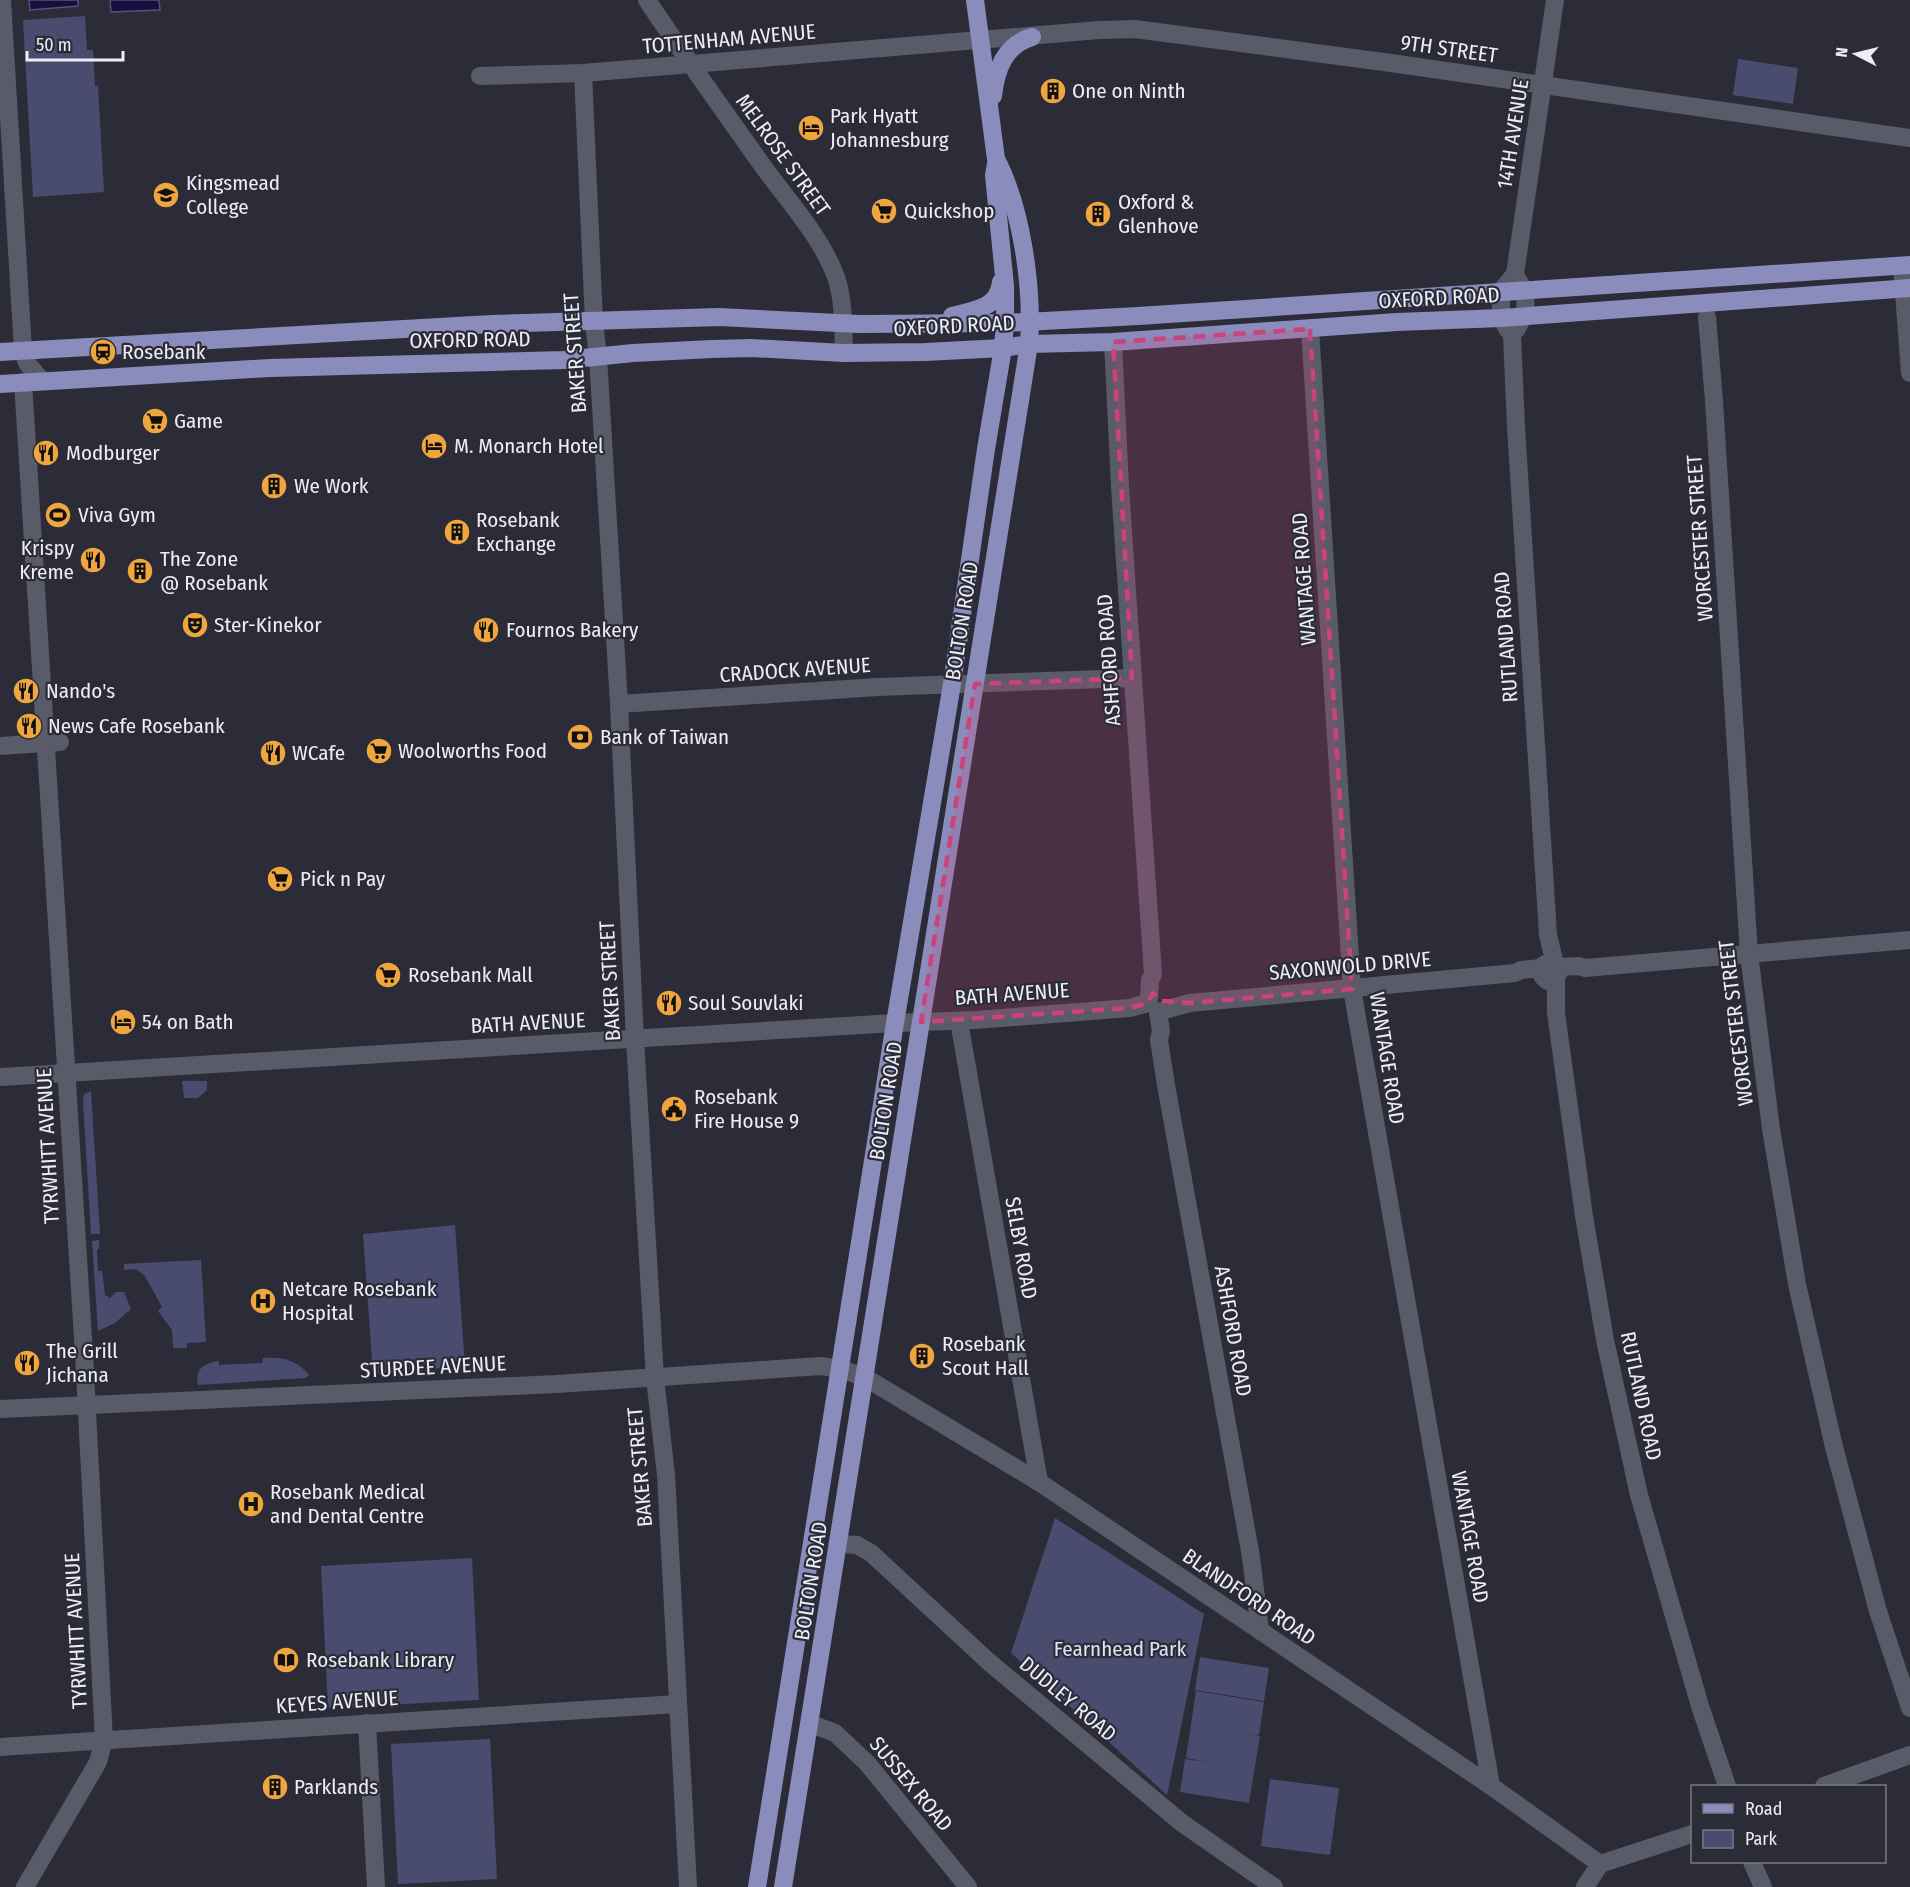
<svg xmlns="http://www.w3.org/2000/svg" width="1910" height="1887" viewBox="0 0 1910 1887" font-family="'Fira Sans Condensed',sans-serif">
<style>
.green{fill:#4a4c6f}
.water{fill:#161041;stroke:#565277;stroke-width:1.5}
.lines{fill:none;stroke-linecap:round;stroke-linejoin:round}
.minor{stroke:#5a5b69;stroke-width:18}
.major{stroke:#8a8cbc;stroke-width:18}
.marked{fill:#ca437a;fill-opacity:0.2;stroke:#ca437a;stroke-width:4.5;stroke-dasharray:12 8;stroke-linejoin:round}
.labels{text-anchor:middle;stroke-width:4.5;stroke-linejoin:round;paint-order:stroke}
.street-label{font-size:21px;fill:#ecedf6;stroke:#2b2c38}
.poi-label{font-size:21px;fill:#ecedf6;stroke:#2b2c38;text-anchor:start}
.park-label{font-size:21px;fill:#e0e2f3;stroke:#2b2c38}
</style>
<rect width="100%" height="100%" fill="#2b2c38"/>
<!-- green -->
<g class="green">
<path d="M85 16 87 50H93L95 86H98L104 192 33 197 23 20Z"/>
<path d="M1738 59 1798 68 1793 104 1733 95Z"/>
<path d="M182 1081H207V1090L198 1098H184Z"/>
<path d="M91 1091 100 1234H91L83 1101 84 1094Z"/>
<path d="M455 1225 465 1366 373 1374 363 1234Z"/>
<path d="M99 1240V1249H97L98 1271H102L105 1295 110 1298 116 1292H124L131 1309 115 1323 98 1331 92 1241Z"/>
<path d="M201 1260 206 1342 187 1343V1348H173L172 1330 158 1311 162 1307 145 1276 136 1269 124 1270V1264Z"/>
<path d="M263 1358C282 1357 296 1359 309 1375L306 1378 198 1385C195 1369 203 1363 219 1361V1365L262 1363Z"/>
<path d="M1055 1518 1204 1614 1167 1795 1011 1653Z"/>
<path d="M472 1558 479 1700 328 1708 321 1566Z"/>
<path d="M1200 1657 1269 1668 1264 1701 1195 1690Z"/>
<path d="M1196 1691 1264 1702 1259 1735 1249 1734 1260 1736 1249 1803 1180 1792 1185 1759 1207 1762 1186 1758Z"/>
<path d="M490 1739 497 1879 398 1884 391 1744Z"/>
<path d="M1270 1779 1339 1788 1330 1855 1261 1846Z"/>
</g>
<!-- water -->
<g class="water">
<path d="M29 0H78V6L30 10Z"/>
<path d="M110 0H159L160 10 111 12Z"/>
</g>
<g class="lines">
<!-- minor -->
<g class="minor">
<path d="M2 0 23 351 27 363 42 381"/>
<path d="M647 0C685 57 725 113 765 169 790 203 823 239 837 280 844 303 843 329 844 353"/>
<path d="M583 73 594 322 598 357 619 704 635 1039 655 1378 666 1475 688 1887"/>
<path d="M480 76 583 73 1099 30 1135 29 1391 63 1910 138"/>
<path d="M1902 266 1910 373"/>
<path d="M1707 317 1714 401 1749 954 1771 1129 1797 1284 1834 1447 1878 1611 1910 1708"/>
<path d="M1310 329 1352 989 1491 1786"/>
<path d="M1508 330 1501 318V291L1515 274 1555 0"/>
<path d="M1516 330C1528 311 1529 297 1517 278"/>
<path d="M1512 336 1516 427 1548 935 1555 964"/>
<path d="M1113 342 1120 487 1153 974 1150 980 1149 1000"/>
<path d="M23 382 84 1354 104 1740 98 1762 25 1887"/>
<path d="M619 704 878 687 1132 678"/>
<path d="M0 746 60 742"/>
<path d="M1558 967 1579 966 1585 968 1910 940"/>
<path d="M1556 979 1548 981C1535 974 1542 959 1555 964L1559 971 1556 979V1013L1584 1216 1605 1340 1639 1495 1700 1706 1727 1786"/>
<path d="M1161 1011 1190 1003 1515 973 1521 970 1541 968"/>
<path d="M1158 1013 1161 1031 1159 1040 1166 1085 1251 1557 1260 1631"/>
<path d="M959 1021 1039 1482"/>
<path d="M0 1077 895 1023 976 1020 1130 1008 1148 1003"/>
<path d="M0 1409 557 1384 821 1366 841 1369 866 1378 1039 1482 1491 1786 1600 1864"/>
<path d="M839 1544 857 1545 871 1553 989 1662 1182 1823 1274 1887"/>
<path d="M367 1723 376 1887"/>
<path d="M811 1724 835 1733 867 1763 968 1887"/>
<path d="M0 1747 678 1704"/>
<path d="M1824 1786 1910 1755"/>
<path d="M1752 1862 1763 1887"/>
<path d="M1585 1887 1600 1864 1692 1834"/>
</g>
<!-- major -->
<g class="major">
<path d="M993 96C996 70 1004 45 1032 37"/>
<path d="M952 316C974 310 998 309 1001 282"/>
<path d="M0 352 492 324 719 317 859 324 1005 323 1138 316 1910 265"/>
<path d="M0 384 270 368 564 360 633 353 712 349 751 348 844 353 925 352 1003 348 1029 344 1113 342 1397 322 1501 318 1910 288"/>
<path d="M757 1887 895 1023 952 684 986 449 1003 348 1005 323V286L994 175 996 164"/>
<path d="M783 1887 1029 344C1033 288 1022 209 996 159L975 0"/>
</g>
</g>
<!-- marked area -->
<path class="marked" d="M1310 329 1352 989 1190 1003 1162 1001 1153 993 1148 1003 1130 1008 921 1022 975 684 1132 678 1113 342Z"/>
<!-- icons -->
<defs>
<symbol id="building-disc" viewBox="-11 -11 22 22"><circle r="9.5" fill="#f0a63e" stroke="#2b2c38"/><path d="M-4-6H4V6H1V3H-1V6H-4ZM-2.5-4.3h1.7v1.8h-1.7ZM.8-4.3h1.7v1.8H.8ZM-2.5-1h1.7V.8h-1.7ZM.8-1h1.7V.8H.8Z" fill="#111"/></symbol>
<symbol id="hotel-disc" viewBox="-11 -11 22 22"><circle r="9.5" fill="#f0a63e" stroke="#2b2c38"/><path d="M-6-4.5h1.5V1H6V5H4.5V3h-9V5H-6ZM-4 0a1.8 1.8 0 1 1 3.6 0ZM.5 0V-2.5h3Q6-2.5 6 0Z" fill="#111"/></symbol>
<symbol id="school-disc" viewBox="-11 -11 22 22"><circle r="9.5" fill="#f0a63e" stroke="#2b2c38"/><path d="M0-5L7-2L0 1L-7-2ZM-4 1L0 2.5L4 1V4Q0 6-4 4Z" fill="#111"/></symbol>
<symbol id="supermarket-disc" viewBox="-11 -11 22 22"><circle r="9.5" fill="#f0a63e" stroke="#2b2c38"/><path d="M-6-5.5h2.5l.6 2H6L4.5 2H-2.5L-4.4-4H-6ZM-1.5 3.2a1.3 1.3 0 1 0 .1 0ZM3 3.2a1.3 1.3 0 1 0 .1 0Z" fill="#111"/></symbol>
<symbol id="station-disc" viewBox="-11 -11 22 22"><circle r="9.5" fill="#f0a63e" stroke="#2b2c38"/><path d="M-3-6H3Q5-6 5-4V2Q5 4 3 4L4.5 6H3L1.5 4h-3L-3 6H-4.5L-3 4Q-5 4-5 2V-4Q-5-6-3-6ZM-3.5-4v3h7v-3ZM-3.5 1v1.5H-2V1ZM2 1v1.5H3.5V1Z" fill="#111"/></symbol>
<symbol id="restaurant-disc" viewBox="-11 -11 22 22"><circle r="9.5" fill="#f0a63e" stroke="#2b2c38"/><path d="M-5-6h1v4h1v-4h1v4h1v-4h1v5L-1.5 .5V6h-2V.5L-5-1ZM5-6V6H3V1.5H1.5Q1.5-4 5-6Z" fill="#111"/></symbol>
<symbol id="stadium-disc" viewBox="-11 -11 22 22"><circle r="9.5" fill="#f0a63e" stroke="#2b2c38"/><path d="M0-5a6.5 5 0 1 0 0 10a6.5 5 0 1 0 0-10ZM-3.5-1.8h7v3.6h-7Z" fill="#111"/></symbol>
<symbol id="theatre-disc" viewBox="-11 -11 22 22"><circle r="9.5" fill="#f0a63e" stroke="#2b2c38"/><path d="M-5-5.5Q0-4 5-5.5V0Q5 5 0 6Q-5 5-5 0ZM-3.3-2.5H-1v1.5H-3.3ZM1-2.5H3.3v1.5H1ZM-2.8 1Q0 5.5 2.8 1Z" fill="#111"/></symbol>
<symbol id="bank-disc" viewBox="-11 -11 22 22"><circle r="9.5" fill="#f0a63e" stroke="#2b2c38"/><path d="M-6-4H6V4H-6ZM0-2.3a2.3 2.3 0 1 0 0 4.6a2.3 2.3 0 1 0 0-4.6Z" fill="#111"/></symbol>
<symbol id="civic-disc" viewBox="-11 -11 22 22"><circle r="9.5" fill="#f0a63e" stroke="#2b2c38"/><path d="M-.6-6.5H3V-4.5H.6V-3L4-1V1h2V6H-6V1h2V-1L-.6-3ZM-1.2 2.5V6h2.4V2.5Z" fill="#111"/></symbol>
<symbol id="hospital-disc" viewBox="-11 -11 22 22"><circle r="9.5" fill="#f0a63e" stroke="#2b2c38"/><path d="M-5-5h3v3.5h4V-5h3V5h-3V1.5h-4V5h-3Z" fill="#111"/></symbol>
<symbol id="library-disc" viewBox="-11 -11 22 22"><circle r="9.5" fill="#f0a63e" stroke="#2b2c38"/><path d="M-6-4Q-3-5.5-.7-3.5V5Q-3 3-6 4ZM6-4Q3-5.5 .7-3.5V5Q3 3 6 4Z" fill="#111"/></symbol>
</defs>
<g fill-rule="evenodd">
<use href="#building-disc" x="1038" y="76" width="30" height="30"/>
<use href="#hotel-disc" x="796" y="113" width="30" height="30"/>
<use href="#school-disc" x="151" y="180" width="30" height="30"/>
<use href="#supermarket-disc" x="869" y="196" width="30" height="30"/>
<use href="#building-disc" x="1083" y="199" width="30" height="30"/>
<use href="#station-disc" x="88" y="337" width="30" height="30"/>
<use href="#supermarket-disc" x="140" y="406" width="30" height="30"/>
<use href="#hotel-disc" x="419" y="431" width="30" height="30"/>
<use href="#restaurant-disc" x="31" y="438" width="30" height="30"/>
<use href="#building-disc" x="259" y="471" width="30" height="30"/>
<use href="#stadium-disc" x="43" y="500" width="30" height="30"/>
<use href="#building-disc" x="442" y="517" width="30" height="30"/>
<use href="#restaurant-disc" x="78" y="545" width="30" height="30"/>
<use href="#building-disc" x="125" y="556" width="30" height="30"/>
<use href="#theatre-disc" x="180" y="610" width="30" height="30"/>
<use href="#restaurant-disc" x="471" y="615" width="30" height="30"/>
<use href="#restaurant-disc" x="11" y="676" width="30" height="30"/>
<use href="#restaurant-disc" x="14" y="711" width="30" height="30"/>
<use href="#bank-disc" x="565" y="722" width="30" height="30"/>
<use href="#supermarket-disc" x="364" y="736" width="30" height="30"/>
<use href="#restaurant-disc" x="258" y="738" width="30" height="30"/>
<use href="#supermarket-disc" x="265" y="864" width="30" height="30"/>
<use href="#supermarket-disc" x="373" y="960" width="30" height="30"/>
<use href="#restaurant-disc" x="654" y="988" width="30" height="30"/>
<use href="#hotel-disc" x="108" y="1007" width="30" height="30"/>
<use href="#civic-disc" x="659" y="1094" width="30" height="30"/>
<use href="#hospital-disc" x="248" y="1286" width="30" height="30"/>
<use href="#building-disc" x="907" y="1341" width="30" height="30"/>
<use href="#restaurant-disc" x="12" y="1348" width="30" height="30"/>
<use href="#hospital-disc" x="236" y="1489" width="30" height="30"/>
<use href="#library-disc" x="271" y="1645" width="30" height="30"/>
<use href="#building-disc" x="260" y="1772" width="30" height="30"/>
</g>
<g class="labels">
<!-- street labels -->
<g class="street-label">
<text transform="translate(729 39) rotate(-5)" y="7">TOTTENHAM AVENUE</text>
<text transform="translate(1449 49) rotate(8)" y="7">9TH STREET</text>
<text transform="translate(1513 134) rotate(-81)" y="7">14TH AVENUE</text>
<text transform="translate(783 155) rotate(54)" y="7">MELROSE STREET</text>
<text transform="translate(1439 298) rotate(-3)" y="7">OXFORD ROAD</text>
<text transform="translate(954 326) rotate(-3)" y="7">OXFORD ROAD</text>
<text transform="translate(470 340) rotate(-1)" y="7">OXFORD ROAD</text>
<text transform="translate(575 353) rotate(-94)" y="7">BAKER STREET</text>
<text transform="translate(1700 538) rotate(-94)" y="7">WORCESTER STREET</text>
<text transform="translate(1304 579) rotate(-94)" y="7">WANTAGE ROAD</text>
<text transform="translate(962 621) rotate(-81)" y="7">BOLTON ROAD</text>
<text transform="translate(1506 637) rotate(-94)" y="7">RUTLAND ROAD</text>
<text transform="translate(1109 660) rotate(-94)" y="7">ASHFORD ROAD</text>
<text transform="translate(795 670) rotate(-4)" y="7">CRADOCK AVENUE</text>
<text transform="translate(1350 966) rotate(-5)" y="7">SAXONWOLD DRIVE</text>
<text transform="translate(610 981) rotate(-93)" y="7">BAKER STREET</text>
<text transform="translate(1012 994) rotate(-4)" y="7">BATH AVENUE</text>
<text transform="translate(528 1023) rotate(-3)" y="7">BATH AVENUE</text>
<text transform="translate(1736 1023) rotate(-97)" y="7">WORCESTER STREET</text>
<text transform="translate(1387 1058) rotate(81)" y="7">WANTAGE ROAD</text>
<text transform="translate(886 1101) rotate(-81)" y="7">BOLTON ROAD</text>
<text transform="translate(48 1146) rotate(-93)" y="7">TYRWHITT AVENUE</text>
<text transform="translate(1021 1248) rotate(80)" y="7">SELBY ROAD</text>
<text transform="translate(1233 1331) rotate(80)" y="7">ASHFORD ROAD</text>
<text transform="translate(433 1367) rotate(-3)" y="7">STURDEE AVENUE</text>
<text transform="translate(1641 1396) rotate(78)" y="7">RUTLAND ROAD</text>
<text transform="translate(640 1467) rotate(-95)" y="7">BAKER STREET</text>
<text transform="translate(1470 1537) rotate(80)" y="7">WANTAGE ROAD</text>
<text transform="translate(811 1581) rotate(-81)" y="7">BOLTON ROAD</text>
<text transform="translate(1249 1597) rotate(34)" y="7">BLANDFORD ROAD</text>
<text transform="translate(76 1631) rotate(-93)" y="7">TYRWHITT AVENUE</text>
<text transform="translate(1068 1699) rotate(40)" y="7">DUDLEY ROAD</text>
<text transform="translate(337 1702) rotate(-4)" y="7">KEYES AVENUE</text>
<text transform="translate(911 1784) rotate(50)" y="7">SUSSEX ROAD</text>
</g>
<!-- poi labels -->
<g class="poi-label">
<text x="1072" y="98">One on Ninth</text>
<text x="830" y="123">Park Hyatt<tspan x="830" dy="24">Johannesburg</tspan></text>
<text x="186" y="190">Kingsmead<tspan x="186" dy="24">College</tspan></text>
<text x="1118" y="209">Oxford &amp;<tspan x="1118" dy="24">Glenhove</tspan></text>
<text x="904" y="218">Quickshop</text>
<text x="122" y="359">Rosebank</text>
<text x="174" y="428">Game</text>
<text x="454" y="453">M. Monarch Hotel</text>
<text x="66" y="460">Modburger</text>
<text x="294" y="493">We Work</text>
<text x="78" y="522">Viva Gym</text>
<text x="476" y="527">Rosebank<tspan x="476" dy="24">Exchange</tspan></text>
<text x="74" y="555" text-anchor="end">Krispy<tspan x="74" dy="24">Kreme</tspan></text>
<text x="160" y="566">The Zone<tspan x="160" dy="24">@ Rosebank</tspan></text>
<text x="214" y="632">Ster-Kinekor</text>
<text x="506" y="637">Fournos Bakery</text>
<text x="46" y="698">Nando's</text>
<text x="48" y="733">News Cafe Rosebank</text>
<text x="600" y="744">Bank of Taiwan</text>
<text x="398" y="758">Woolworths Food</text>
<text x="292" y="760">WCafe</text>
<text x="300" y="886">Pick n Pay</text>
<text x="408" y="982">Rosebank Mall</text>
<text x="688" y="1010">Soul Souvlaki</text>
<text x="142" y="1029">54 on Bath</text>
<text x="694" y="1104">Rosebank<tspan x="694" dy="24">Fire House 9</tspan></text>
<text x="282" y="1296">Netcare Rosebank<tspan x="282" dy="24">Hospital</tspan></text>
<text x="942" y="1351">Rosebank<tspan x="942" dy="24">Scout Hall</tspan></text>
<text x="46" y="1358">The Grill<tspan x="46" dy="24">Jichana</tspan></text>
<text x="270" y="1499">Rosebank Medical<tspan x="270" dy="24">and Dental Centre</tspan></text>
<text x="306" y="1667">Rosebank Library</text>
<text x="294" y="1794">Parklands</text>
</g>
<!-- park labels -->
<g class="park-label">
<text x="1120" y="1656">Fearnhead Park</text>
</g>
</g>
<!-- legend -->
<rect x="1691" y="1785" width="195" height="78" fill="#2b2c38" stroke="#787984" stroke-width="1.5"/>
<rect x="1703" y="1804" width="30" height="9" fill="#8a8cbc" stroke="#787984" stroke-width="1.5"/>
<text x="1745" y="1815" font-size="18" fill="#ecedf6">Road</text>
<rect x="1703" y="1830" width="30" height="18" fill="#4a4c6f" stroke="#787984" stroke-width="1.5"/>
<text x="1745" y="1845" font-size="18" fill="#ecedf6">Park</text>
<!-- north arrow -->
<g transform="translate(1856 54) rotate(277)" stroke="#2b2c38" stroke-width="4.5" paint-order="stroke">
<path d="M0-4.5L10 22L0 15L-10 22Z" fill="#ecedf6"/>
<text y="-9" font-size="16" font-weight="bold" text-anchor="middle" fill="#ecedf6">N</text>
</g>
<!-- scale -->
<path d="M27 51v9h96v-9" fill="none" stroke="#ecedf6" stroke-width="3"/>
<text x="36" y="51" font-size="18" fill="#ecedf6" stroke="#2b2c38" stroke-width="4.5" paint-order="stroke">50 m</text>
</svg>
